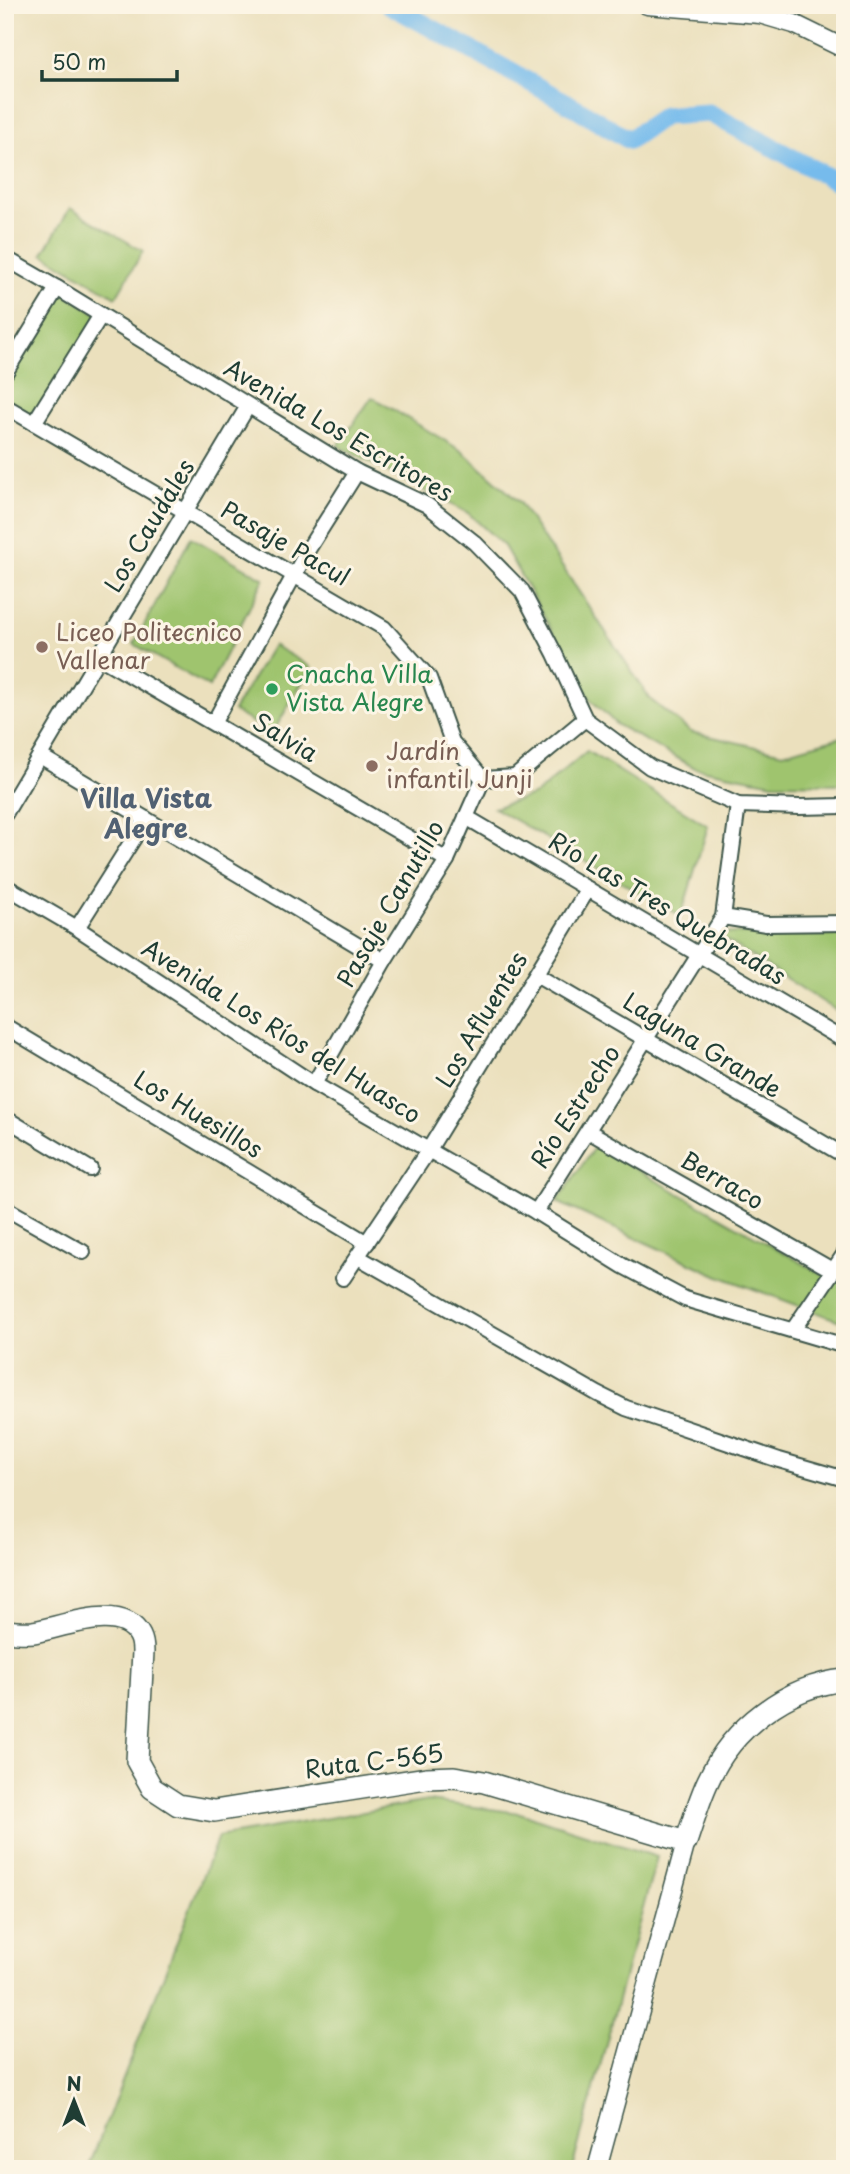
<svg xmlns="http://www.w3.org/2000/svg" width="850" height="2174" viewBox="0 0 850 2174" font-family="'Playpen Sans',sans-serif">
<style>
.green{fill:#9fc46e;stroke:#5f8051;stroke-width:2}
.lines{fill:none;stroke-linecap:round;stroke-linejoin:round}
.canal{stroke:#76bbec;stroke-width:19}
.minor-casing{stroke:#3e5549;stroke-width:18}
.tertiary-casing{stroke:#3e5549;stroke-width:21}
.secondary-casing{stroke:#3e5549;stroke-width:24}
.minor{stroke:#fff;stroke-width:14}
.tertiary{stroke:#fff;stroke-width:18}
.secondary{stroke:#fff;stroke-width:21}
.education-dot{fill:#8d6e63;stroke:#fcf5e5;stroke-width:2.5}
.leisure-dot{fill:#2e9e5b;stroke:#fcf5e5;stroke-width:2.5}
.labels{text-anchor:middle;stroke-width:6;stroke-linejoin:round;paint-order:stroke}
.street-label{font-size:24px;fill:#1f3d34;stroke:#fcf5e5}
.education-label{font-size:24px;fill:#785e54;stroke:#fcf5e5;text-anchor:start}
.leisure-label{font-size:24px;fill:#27864d;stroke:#fcf5e5;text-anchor:start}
.neighbourhood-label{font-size:26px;font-weight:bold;fill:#516173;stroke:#fcf5e5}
</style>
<rect width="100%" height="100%" fill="#fcf5e5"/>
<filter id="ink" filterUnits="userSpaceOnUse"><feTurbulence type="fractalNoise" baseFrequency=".0143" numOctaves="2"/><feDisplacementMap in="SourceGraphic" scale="14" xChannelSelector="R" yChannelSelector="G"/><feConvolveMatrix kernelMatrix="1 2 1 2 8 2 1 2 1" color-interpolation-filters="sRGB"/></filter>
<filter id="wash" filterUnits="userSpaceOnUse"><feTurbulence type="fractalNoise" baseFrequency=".00686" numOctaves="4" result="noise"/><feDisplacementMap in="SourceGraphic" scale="28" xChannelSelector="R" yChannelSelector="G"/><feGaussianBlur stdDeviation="1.57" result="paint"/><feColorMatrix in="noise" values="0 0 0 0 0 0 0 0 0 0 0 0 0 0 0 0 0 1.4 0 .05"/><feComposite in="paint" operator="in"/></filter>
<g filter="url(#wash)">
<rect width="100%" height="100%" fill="#ebe0bd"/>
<!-- green -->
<g class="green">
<path d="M70 208 143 251 116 297 43 254Z"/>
<path d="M57 289 99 315 34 421 5 404V375Z"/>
<path d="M372 397 462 451 519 502 651 700 691 732 783 753 845 736V784L773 783 695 768 617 725 591 700 504 546 468 513 338 446Z"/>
<path d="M191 537 264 579 209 687 134 644Z"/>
<path d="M273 645 311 667 272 734 233 711Z"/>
<path d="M587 751 708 826 681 916 494 808 536 794Z"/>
<path d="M715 933 845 935V1016Z"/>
<path d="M595 1146 834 1281 845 1267V1323L719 1276 557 1202Z"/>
<path d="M428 1801 520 1813 657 1857 572 2169H88L218 1837Z"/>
</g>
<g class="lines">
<!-- canal -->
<path class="canal" d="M390 5 578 109 629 140 664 116 709 113 845 186"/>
</g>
</g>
<g filter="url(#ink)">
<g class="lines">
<defs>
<g id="minor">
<path d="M5 258 57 288 357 472 427 505 475 543 522 591 555 654 585 719 650 767 738 805 799 807 845 806"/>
<path d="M5 373 57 288"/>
<path d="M5 406 384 628 429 678 452 742 483 779"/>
<path d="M34 423 101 315"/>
<path d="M99 657 447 860"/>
<path d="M214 722 309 548 357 472"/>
<path d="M40 756 384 961"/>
<path d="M5 814 248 406"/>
<path d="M466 817 845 1041"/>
<path d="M5 886 77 928 314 1084 536 1212 623 1266 685 1299 845 1346"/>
<path d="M723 917 766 924 845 923"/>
<path d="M77 928 146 819"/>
<path d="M536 975 845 1156"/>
<path d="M5 1026 367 1243"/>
<path d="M314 1084 384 961 447 860 483 779 515 777 585 719"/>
<path d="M5 1118 90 1169"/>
<path d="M588 1131 834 1271"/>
<path d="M5 1208 83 1252"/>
<path d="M536 1212 723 917 738 805"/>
<path d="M358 1257 598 1394 626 1408 779 1460 845 1479"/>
<path d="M343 1278 428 1151 588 889"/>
<path d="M793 1330 845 1253"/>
</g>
<g id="tertiary">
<path d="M647 5 760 14 794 24 845 49"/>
<path d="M597 2169 686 1842"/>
</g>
<path id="secondary" d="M5 1631C14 1632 24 1633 33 1632 61 1628 122 1601 140 1636 142 1640 143 1647 143 1652L137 1761 152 1788 178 1805 214 1811 426 1778 454 1777 484 1782 686 1842C693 1822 699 1800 708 1781 732 1728 786 1686 845 1680"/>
</defs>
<!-- minor casing -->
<use href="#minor" class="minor-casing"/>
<!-- tertiary casing -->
<use href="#tertiary" class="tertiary-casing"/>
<!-- secondary casing -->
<use href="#secondary" class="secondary-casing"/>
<!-- minor -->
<use href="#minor" class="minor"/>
<!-- tertiary -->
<use href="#tertiary" class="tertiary"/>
<!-- secondary -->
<use href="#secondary" class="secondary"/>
</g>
</g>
<!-- markers -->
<g class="education-dot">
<circle cx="42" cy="647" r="7"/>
<circle cx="372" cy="766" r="7"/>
</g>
<circle class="leisure-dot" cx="272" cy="689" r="7"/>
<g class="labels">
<!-- street labels -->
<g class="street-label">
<text transform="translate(338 431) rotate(30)" y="8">Avenida Los Escritores</text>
<text transform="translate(150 526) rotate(-59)" y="8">Los Caudales</text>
<text transform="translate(285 544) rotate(30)" y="8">Pasaje Pacul</text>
<text transform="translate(285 738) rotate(31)" y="8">Salvia</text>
<text transform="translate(391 904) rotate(-60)" y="8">Pasaje Canutillo</text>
<text transform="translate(667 909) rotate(31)" y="8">Río Las Tres Quebradas</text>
<text transform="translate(482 1020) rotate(-59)" y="8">Los Afluentes</text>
<text transform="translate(281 1032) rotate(32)" y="8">Avenida Los Ríos del Huasco</text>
<text transform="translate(702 1046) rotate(31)" y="8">Laguna Grande</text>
<text transform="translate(576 1107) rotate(-57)" y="8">Río Estrecho</text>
<text transform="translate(198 1115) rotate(31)" y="8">Los Huesillos</text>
<text transform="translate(722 1181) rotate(30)" y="8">Berraco</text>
<text transform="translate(374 1762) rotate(-7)" y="8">Ruta C-565</text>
</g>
<!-- education labels -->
<g class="education-label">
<text x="56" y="641">Liceo Politecnico<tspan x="56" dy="28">Vallenar</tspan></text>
<text x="386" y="760">Jardín<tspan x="386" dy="28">infantil Junji</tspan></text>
</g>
<!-- leisure labels -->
<g class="leisure-label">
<text x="286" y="683">Cnacha Villa<tspan x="286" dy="28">Vista Alegre</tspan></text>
</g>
<!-- neighbourhood labels -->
<g class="neighbourhood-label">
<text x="146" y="808">Villa Vista<tspan x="146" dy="30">Alegre</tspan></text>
</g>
</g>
<!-- margin -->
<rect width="850" height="2174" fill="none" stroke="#fcf5e5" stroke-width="28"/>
<!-- north arrow -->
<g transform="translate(74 2101)" stroke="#fcf5e5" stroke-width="5" paint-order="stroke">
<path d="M0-5L12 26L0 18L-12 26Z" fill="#1f3d34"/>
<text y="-10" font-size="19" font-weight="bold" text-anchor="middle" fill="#1f3d34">N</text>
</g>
<!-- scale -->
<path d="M42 70v10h135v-10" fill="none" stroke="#1f3d34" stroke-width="3.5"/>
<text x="52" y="70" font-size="21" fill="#1f3d34" stroke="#fcf5e5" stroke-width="5" paint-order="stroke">50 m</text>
</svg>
